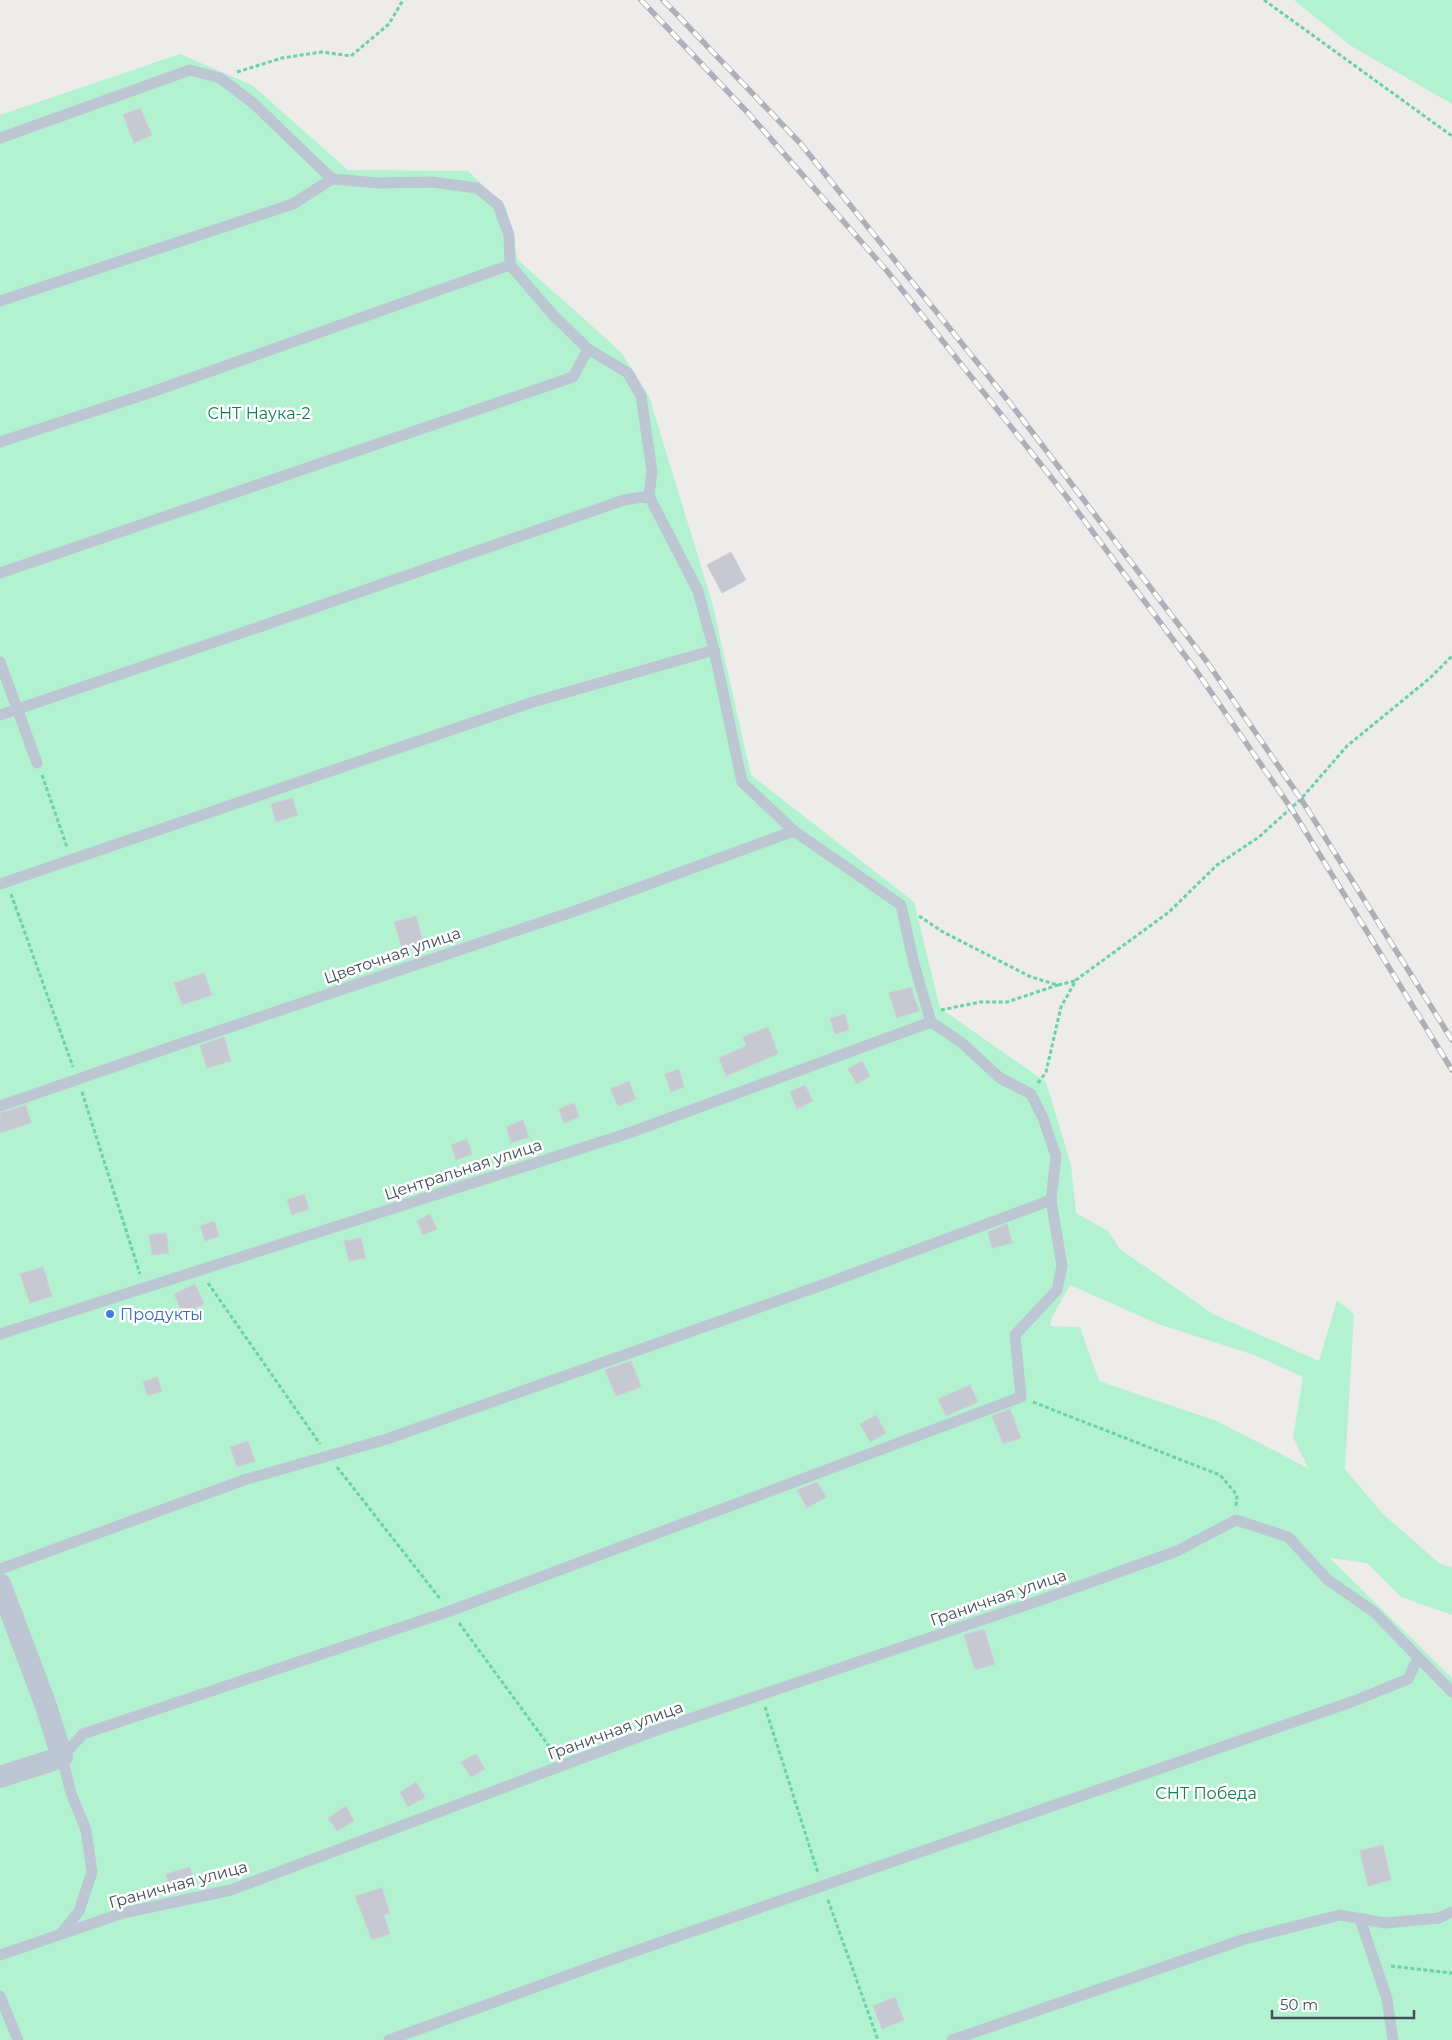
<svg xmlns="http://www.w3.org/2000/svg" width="1452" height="2040" viewBox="0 0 1452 2040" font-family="Montserrat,sans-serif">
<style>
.green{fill:#b3f2d1;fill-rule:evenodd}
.building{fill:#c6c9d2;stroke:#ced0d8}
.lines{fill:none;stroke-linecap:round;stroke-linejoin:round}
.path{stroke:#69d2a7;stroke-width:3;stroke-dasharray:4 2.5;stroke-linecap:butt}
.service{stroke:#bdc6d3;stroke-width:11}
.minor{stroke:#bdc6d3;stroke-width:22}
.rail-casing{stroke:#adb0b7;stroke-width:5.5}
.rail{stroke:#fff;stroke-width:4;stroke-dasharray:11;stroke-linecap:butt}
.shop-dot{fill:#3f7fe0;stroke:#fff;stroke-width:2}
.labels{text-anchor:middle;stroke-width:5;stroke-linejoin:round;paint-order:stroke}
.park-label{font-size:16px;fill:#0e8051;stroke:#fff}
.street-label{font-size:16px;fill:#424d5a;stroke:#fff}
.shop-label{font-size:16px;fill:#366cbe;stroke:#fff;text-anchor:start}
</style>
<rect width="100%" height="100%" fill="#eeebeb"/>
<!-- green -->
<g class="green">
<path d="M1294 0H1452V104L1351 46Z"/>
<path d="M180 54 252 85 348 170 468 171 506 207 518 260 621 352 649 396 712 602 751 775 914 902 940 1008 1046 1082 1071 1165 1076 1213 1108 1231 1120 1249 1213 1314 1319 1361 1337 1300 1354 1314 1345 1469 1383 1514 1439 1563 1452 1568V1615L1401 1597 1367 1563 1330 1558 1452 1678V2040H0V115ZM1070 1285 1158 1324 1254 1355 1303 1377 1293 1437 1308 1468 1217 1421 1099 1381 1080 1327 1050 1326 1051 1319Z"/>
</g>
<!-- building -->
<g class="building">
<path d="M140 108 152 135 134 143 123 115Z"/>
<path d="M731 552 746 580 722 593 707 565Z"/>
<path d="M292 798 298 815 276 822 271 804Z"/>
<path d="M416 916 423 942 402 948 394 922Z"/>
<path d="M204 973 212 995 182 1005 174 983Z"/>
<path d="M911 987 919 1011 897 1018 889 993Z"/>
<path d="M845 1014 849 1030 835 1034 830 1018Z"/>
<path d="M768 1027 778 1054 726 1076 719 1058 746 1046 743 1037Z"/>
<path d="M224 1037 231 1061 207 1068 200 1045Z"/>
<path d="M862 1061 870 1076 857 1084 848 1069Z"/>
<path d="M679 1069 684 1087 671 1092 665 1074Z"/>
<path d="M629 1081 636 1099 618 1106 610 1089Z"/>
<path d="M805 1085 813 1101 797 1109 790 1092Z"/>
<path d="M574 1103 579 1117 564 1123 559 1109Z"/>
<path d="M26 1105 31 1123 0 1133V1113Z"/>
<path d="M523 1120 529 1137 511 1143 506 1127Z"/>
<path d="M467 1139 472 1154 456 1160 451 1145Z"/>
<path d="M304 1194 309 1209 292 1215 287 1200Z"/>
<path d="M430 1214 437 1229 423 1235 417 1221Z"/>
<path d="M214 1221 219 1236 205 1241 200 1226Z"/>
<path d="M1007 1224 1012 1243 992 1248 988 1232Z"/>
<path d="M166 1233 169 1253 152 1255 149 1235Z"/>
<path d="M361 1238 366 1258 349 1261 344 1241Z"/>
<path d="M43 1267 52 1296 30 1303 20 1274Z"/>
<path d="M195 1284 204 1304 183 1314 174 1294Z"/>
<path d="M631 1361 641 1387 616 1396 605 1370Z"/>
<path d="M157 1377 162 1391 148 1396 143 1382Z"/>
<path d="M970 1385 978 1402 946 1416 938 1399Z"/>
<path d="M1010 1409 1021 1438 1003 1444 992 1416Z"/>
<path d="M876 1415 886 1433 870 1442 860 1424Z"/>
<path d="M248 1441 255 1461 237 1467 230 1447Z"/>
<path d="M817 1482 826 1497 807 1508 797 1490Z"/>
<path d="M984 1629 995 1664 975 1670 964 1635Z"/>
<path d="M476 1754 485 1769 471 1777 461 1762Z"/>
<path d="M416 1782 425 1797 408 1807 400 1792Z"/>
<path d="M346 1806 354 1821 337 1831 328 1818Z"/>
<path d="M1383 1845 1391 1880 1368 1886 1360 1851Z"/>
<path d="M190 1867 195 1884 170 1891 166 1874Z"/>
<path d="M382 1888 390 1913 384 1915 390 1934 372 1940 355 1896Z"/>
<path d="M895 1997 904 2020 882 2029 873 2006Z"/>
</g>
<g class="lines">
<!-- path -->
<g class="path">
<path d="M1264 0 1452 136"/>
<path d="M237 72 282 58 322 52 351 56 389 24 403 0"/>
<path d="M42 775 67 847"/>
<path d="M11 894 73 1067"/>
<path d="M919 916 943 932 1031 977 1058 985 1075 981"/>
<path d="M941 1010 980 1002H1007L1058 985"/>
<path d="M1038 1083 1046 1072 1061 1007 1076 980 1169 912 1217 865 1259 837 1301 799 1347 746 1430 678 1452 656"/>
<path d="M82 1092 140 1274"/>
<path d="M208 1283 320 1444"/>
<path d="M1033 1402 1220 1475 1237 1495 1236 1507"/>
<path d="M337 1467 441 1600"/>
<path d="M459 1623 554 1753"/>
<path d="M765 1707 818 1873"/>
<path d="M828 1900 878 2040"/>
<path d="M1391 1966 1452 1973"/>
</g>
<!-- service -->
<g class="service">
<path d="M0 138 190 70 220 78 253 103 332 179 378 183 432 182 477 188 498 205 509 235 510 265"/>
<path d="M0 301 293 204 332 179"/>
<path d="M0 442 149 393 510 265 553 315 588 349"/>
<path d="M0 573 573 377 588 349 628 373 641 396 652 471 649 496"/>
<path d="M0 662 37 763"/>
<path d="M0 715 259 627 624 500 649 496 698 591 714 650 742 782 794 831 901 905 914 964 931 1022 962 1043 1000 1078 1031 1094 1043 1118 1056 1156 1051 1200"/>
<path d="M0 884 533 702 714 650"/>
<path d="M0 1106 171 1047 578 910 794 831"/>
<path d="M0 1334 629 1133 931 1022"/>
<path d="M0 1569 244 1480 387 1439 825 1284 1051 1200 1062 1266 1057 1290 1015 1335 1021 1397 450 1611 83 1734 62 1757 71 1793 86 1830 92 1872 79 1911 61 1934"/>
<path d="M1360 1919 1387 1999 1393 2040"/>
<path d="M0 1955 123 1913 231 1890 654 1731 1041 1600 1177 1551 1236 1520 1288 1537 1328 1580 1374 1612 1452 1692"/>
<path d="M0 1996 18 2040"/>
<path d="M389 2040 627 1954 1354 1701 1408 1679 1418 1658"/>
<path d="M952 2040 1245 1939 1340 1915 1385 1923 1439 1918 1452 1912"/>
</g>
<!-- minor -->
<path class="minor" d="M0 1584 45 1703 62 1757 0 1777"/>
<defs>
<g id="rail">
<path d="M641 0 749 114 887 271 1066 496 1195 669 1291 808 1452 1070"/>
<path d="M663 0 800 143 1010 403 1207 662 1301 799 1452 1040"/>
</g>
</defs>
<!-- rail casing -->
<use href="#rail" class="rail-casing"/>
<!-- rail -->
<use href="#rail" class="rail"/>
</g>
<!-- markers -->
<circle class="shop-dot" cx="110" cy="1314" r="5"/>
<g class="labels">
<!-- park labels -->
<g class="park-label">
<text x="259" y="419">СНТ Наука-2</text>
<text x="1206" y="1799">СНТ Победа</text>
</g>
<!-- street labels -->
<g class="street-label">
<text transform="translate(392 955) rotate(-19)" y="6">Цветочная улица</text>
<text transform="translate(463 1169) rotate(-18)" y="6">Центральная улица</text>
<text transform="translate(998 1597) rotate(-19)" y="6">Граничная улица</text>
<text transform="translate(615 1730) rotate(-20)" y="6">Граничная улица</text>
<text transform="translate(178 1884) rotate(-15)" y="6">Граничная улица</text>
</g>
<!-- shop labels -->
<g class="shop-label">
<text x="120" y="1320">Продукты</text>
</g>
</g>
<!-- scale -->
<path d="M1272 2010v8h142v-8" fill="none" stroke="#424d5a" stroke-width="2.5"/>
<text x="1280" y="2010" font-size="15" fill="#424d5a" stroke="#ffffff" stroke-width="4" paint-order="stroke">50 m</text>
</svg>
